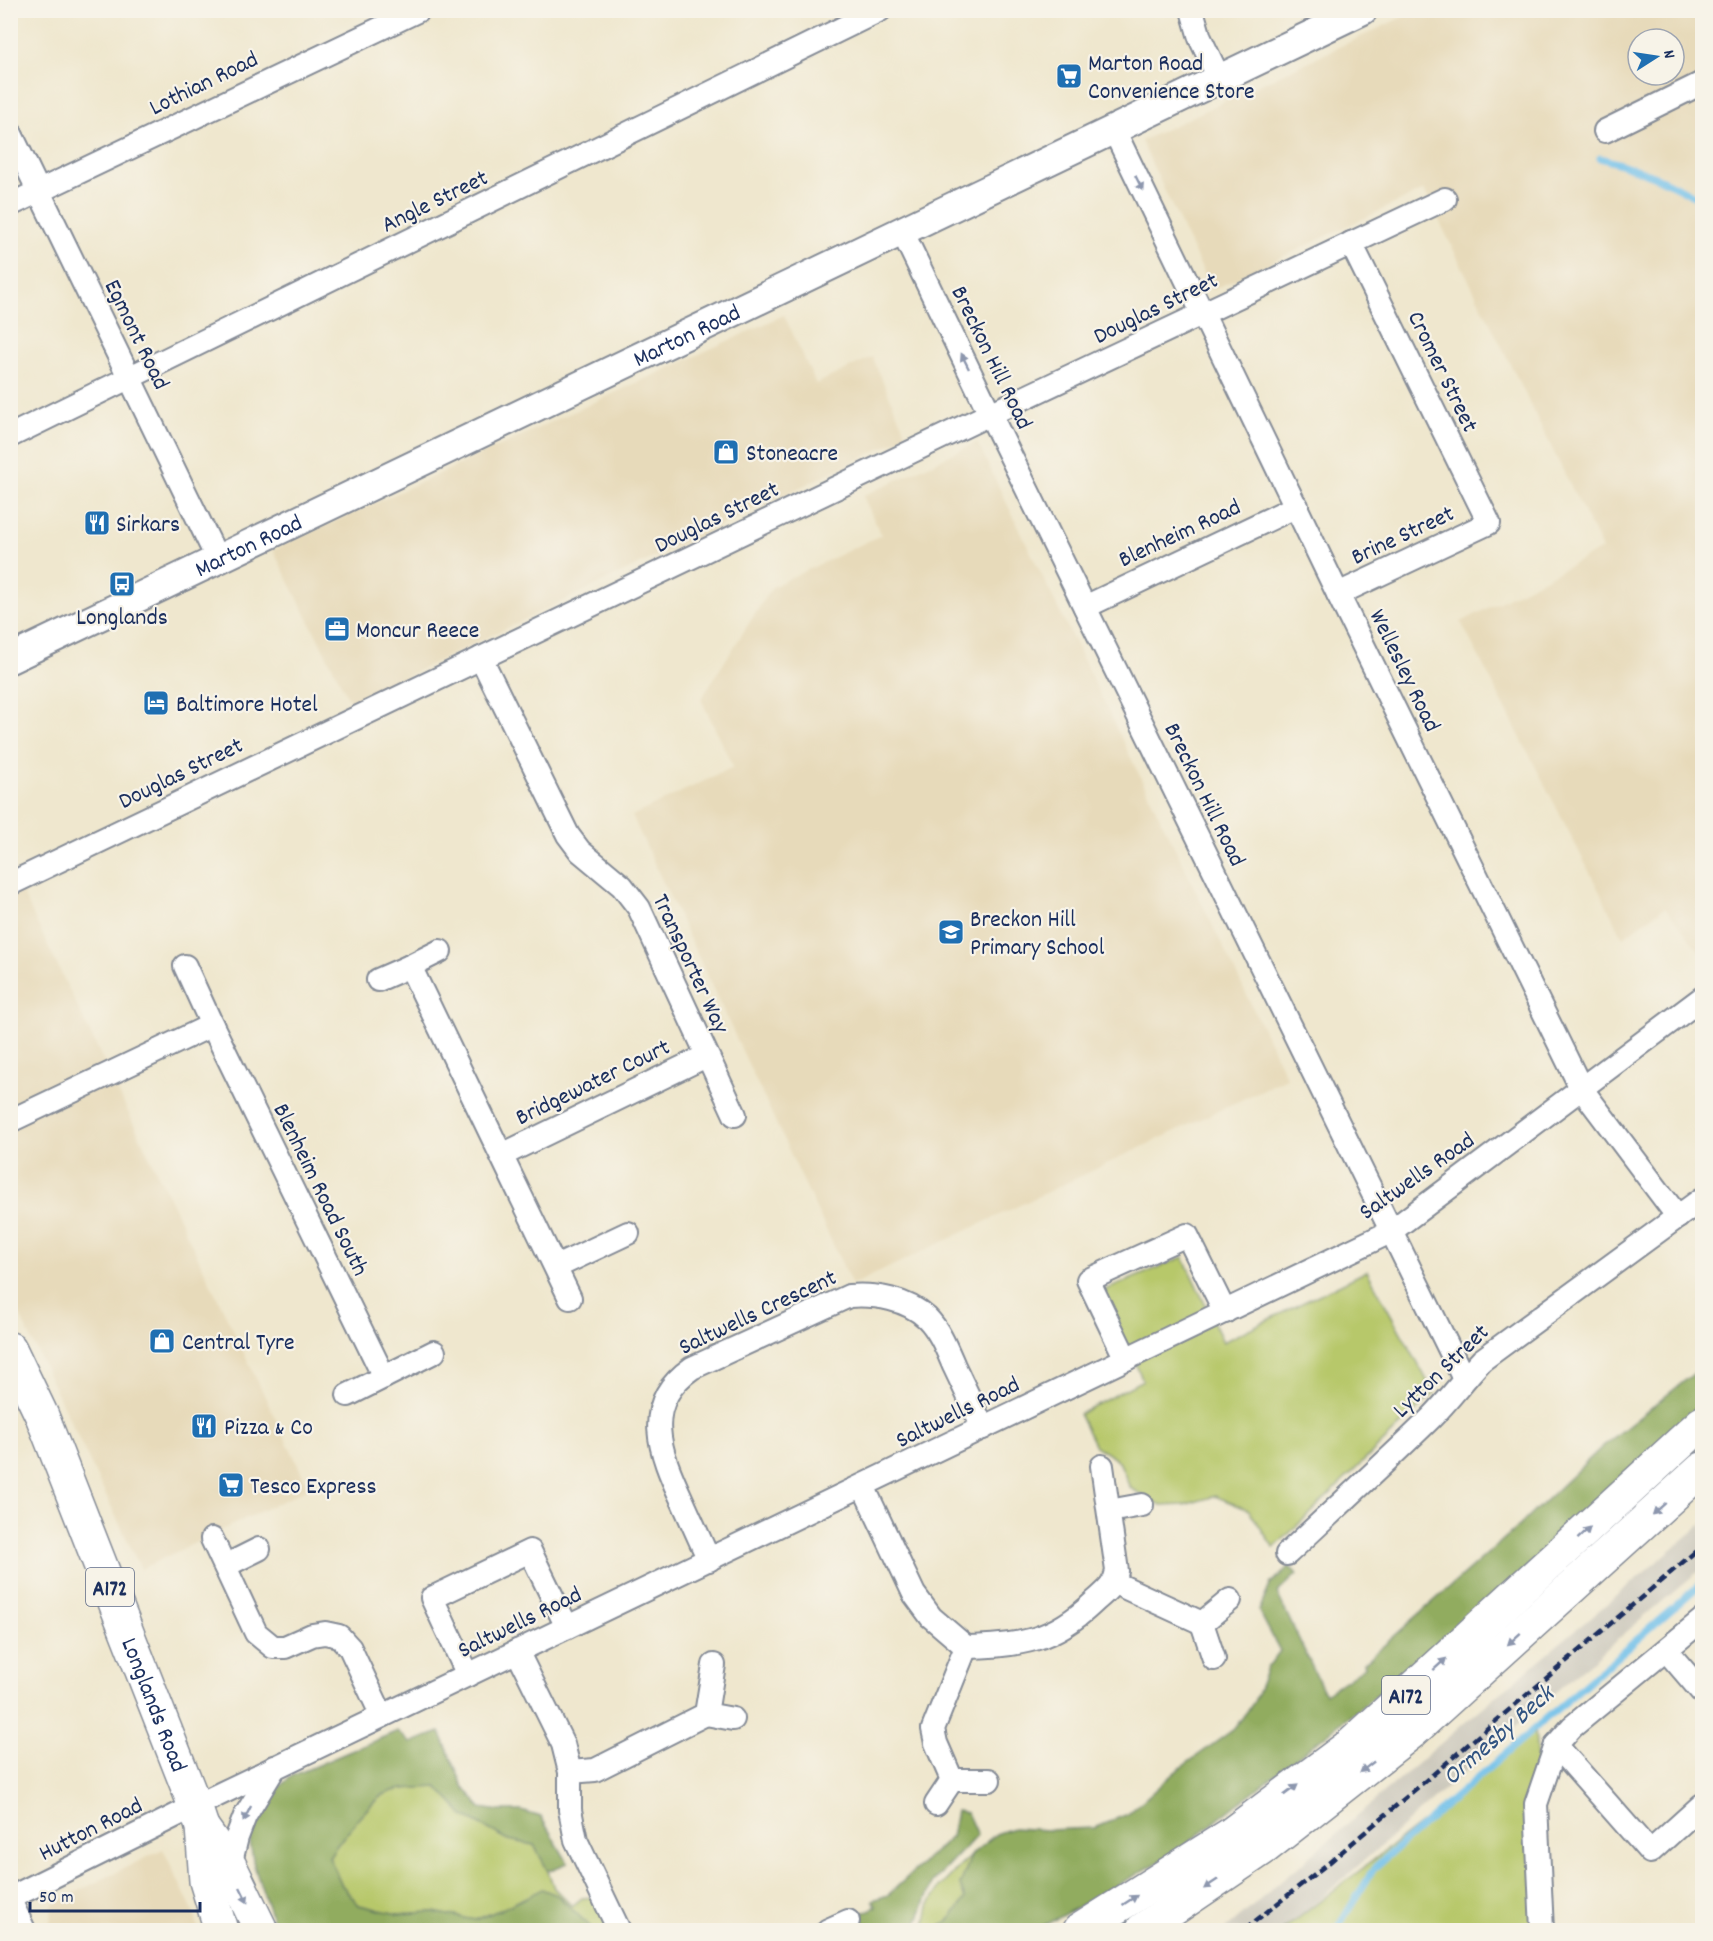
<svg xmlns="http://www.w3.org/2000/svg" width="1713" height="1941" viewBox="0 0 1713 1941" font-family="Dekko,sans-serif">
<style>
.built{fill:#e7daba;fill-rule:evenodd}
.industrial{fill:#c8c4b8}
.green{fill:#b7c86b;stroke:#697c64;stroke-width:1.5}
.forest{fill:#91ac5f;stroke:#566e5e;stroke-width:1.5}
.lines{fill:none;stroke-linecap:round;stroke-linejoin:round}
.stream{stroke:#6fc0ea;stroke-width:7}
.minor-casing{stroke:#858b96;stroke-width:26}
.tertiary-casing{stroke:#858b96;stroke-width:32}
.primary-casing{stroke:#858b96;stroke-width:36}
.trunk-casing{stroke:#858b96;stroke-width:36}
.minor{stroke:#fff;stroke-width:22}
.tertiary{stroke:#fff;stroke-width:28}
.primary{stroke:#fff;stroke-width:33}
.trunk{stroke:#fff;stroke-width:33}
.rail{stroke:#1b2f5e;stroke-width:4.5;stroke-dasharray:9 4.5;stroke-linecap:butt}
.oneway{fill:#8d97ae}
.labels{text-anchor:middle;stroke-width:4.5;stroke-linejoin:round;paint-order:stroke}
.shield{fill:#f7f3e8;stroke:#5d6a87;stroke-width:1.5}
.shield-label{font-size:22px;font-weight:bold;fill:#1b2f5e}
.poi-label{font-size:24px;fill:#1b2f5e;stroke:#f7f3e8;text-anchor:start}
.street-label{font-size:24px;fill:#1b2f5e;stroke:#f7f3e8}
.water-label{font-size:26px;font-style:italic;fill:#305381;stroke:#f7f3e8}
</style>
<rect width="100%" height="100%" fill="#f7f3e8"/>
<filter id="ink" filterUnits="userSpaceOnUse"><feTurbulence type="fractalNoise" baseFrequency=".0167" numOctaves="2"/><feDisplacementMap in="SourceGraphic" scale="12" xChannelSelector="R" yChannelSelector="G"/><feConvolveMatrix kernelMatrix="1 2 1 2 8 2 1 2 1" color-interpolation-filters="sRGB"/></filter>
<filter id="wash" filterUnits="userSpaceOnUse"><feTurbulence type="fractalNoise" baseFrequency=".008" numOctaves="4" result="noise"/><feDisplacementMap in="SourceGraphic" scale="24" xChannelSelector="R" yChannelSelector="G"/><feGaussianBlur stdDeviation="1.35" result="paint"/><feColorMatrix in="noise" values="0 0 0 0 0 0 0 0 0 0 0 0 0 0 0 0 0 1.4 0 .05"/><feComposite in="paint" operator="in"/></filter>
<g filter="url(#wash)">
<rect width="100%" height="100%" fill="#efe7ce"/>
<!-- built -->
<g class="built">
<path d="M1415 11H1700L1702 16V955L1665 907 1623 937 1461 622 1602 549 1424 190 1212 290 1141 141ZM1638 39H1674V75H1638Z"/>
<path d="M784 315 816 384 872 357 907 436 351 703 273 550Z"/>
<path d="M977 442 1287 1078 852 1285 632 816 733 767 701 699 772 587 881 535 863 496Z"/>
<path d="M11 869 309 1488 141 1569 11 1297Z"/>
<path d="M163 1849 196 1918 198 1930H53L50 1922 53 1904Z"/>
</g>
<!-- industrial -->
<path class="industrial" d="M1702 1524V1568L1553 1694 1292 1924 1283 1930H1225L1469 1719Z"/>
<!-- green -->
<g class="green">
<path d="M1183 1257 1223 1342 1367 1271 1434 1393 1274 1548 1249 1510 1215 1496 1184 1505 1161 1506 1130 1488 1119 1461 1095 1446 1079 1414 1143 1380 1101 1292Z"/>
<path d="M1535 1730 1548 1930H1283L1456 1796Z"/>
<path d="M437 1787 464 1816 509 1840 534 1845 548 1871 554 1888 572 1906 582 1898 595 1897 615 1930H594L580 1918 502 1909 475 1920 433 1912 397 1914 359 1905 341 1884 329 1857C337 1844 373 1799 385 1794 400 1787 421 1788 437 1787Z"/>
<path d="M972 1854 960 1885 965 1899 953 1916 937 1930H924L929 1906 939 1888Z"/>
</g>
<!-- forest -->
<g class="forest">
<path d="M1702 1367V1419L1540 1559 1374 1697 1175 1853 1036 1930H937L953 1916 965 1899 960 1885 972 1854 996 1834 1013 1828 1048 1830 1094 1828 1128 1814 1175 1772 1234 1729 1254 1702 1267 1668 1280 1651 1259 1611 1271 1583 1290 1567 1297 1574 1277 1593 1325 1694 1365 1667 1364 1663 1522 1523 1602 1447Z"/>
<path d="M398 1731 410 1743 440 1732 463 1786 481 1808 500 1811H521L541 1817 568 1863 548 1871 534 1845 509 1840 464 1816 437 1787C421 1788 400 1787 385 1794 372 1799 337 1844 329 1857L341 1884 359 1905 397 1914 433 1912 475 1920 502 1909 542 1889 557 1895 594 1930H276L254 1866 249 1836 259 1804 292 1776Z"/>
<path d="M956 1811 967 1813 977 1835 933 1882 914 1930H860L867 1927 859 1914 876 1907 873 1900 888 1895 951 1837Z"/>
</g>
<g class="lines">
<!-- stream -->
<g class="stream">
<path d="M1600 158C1637 168 1670 181 1702 201"/>
<path d="M1336 1930 1375 1867 1702 1583"/>
</g>
</g>
</g>
<g filter="url(#ink)">
<g class="lines">
<defs>
<g id="minor">
<path d="M1192 10 1200 38 1220 80"/>
<path d="M1114 130 1338 594 1581 1088 1678 1217"/>
<path d="M1605 131 1702 83"/>
<path d="M10 132 218 560"/>
<path d="M10 205 419 10"/>
<path d="M902 231 990 414 1464 1379"/>
<path d="M10 436 880 10"/>
<path d="M1338 594 1489 523 1351 243"/>
<path d="M1085 607 1297 506"/>
<path d="M481 658 568 835 580 851 622 886 639 908 735 1115"/>
<path d="M10 884 990 414 1445 199"/>
<path d="M185 966 212 1025"/>
<path d="M410 966 440 951"/>
<path d="M378 980 410 966 570 1298"/>
<path d="M10 1121 212 1025 384 1377 434 1352"/>
<path d="M502 1155 706 1056"/>
<path d="M556 1267 628 1233"/>
<path d="M1126 1359 1088 1280 1187 1235 1225 1312"/>
<path d="M348 1395 384 1377"/>
<path d="M863 1486 914 1594 931 1617 966 1647C1020 1646 1053 1641 1093 1603 1105 1592 1114 1587 1117 1571L1102 1466"/>
<path d="M1109 1511 1142 1505"/>
<path d="M212 1539 256 1633 273 1647H285L312 1635 325 1633 339 1636 350 1648 382 1716"/>
<path d="M1287 1554C1335 1509 1384 1464 1431 1418 1449 1400 1464 1379 1482 1360L1702 1199"/>
<path d="M709 1560C700 1540 691 1520 682 1500 660 1453 640 1404 692 1368L849 1296C876 1294 907 1299 927 1318 940 1331 947 1350 954 1366 964 1387 974 1408 983 1428"/>
<path d="M225 1566 259 1549"/>
<path d="M1115 1583 1202 1623 1230 1600"/>
<path d="M1202 1623 1214 1659"/>
<path d="M1666 1650 1702 1692"/>
<path d="M517 1651 563 1744 570 1772V1810L576 1840 619 1930"/>
<path d="M468 1675 432 1598 530 1551 567 1627"/>
<path d="M706 1714 733 1719"/>
<path d="M1556 1745 1650 1852 1702 1805"/>
<path d="M570 1772 595 1770 706 1714 714 1665"/>
<path d="M952 1780 936 1743 933 1729 966 1647"/>
<path d="M936 1804 952 1780H989"/>
<path d="M230 1866 237 1837 245 1816 275 1767"/>
<path d="M10 1898 195 1806 1390 1232 1702 998"/>
<path d="M10 1900 24 1930"/>
<path d="M828 1930 848 1921"/>
<path d="M1542 1930 1536 1804 1556 1745 1572 1727 1702 1620"/>
</g>
<g id="tertiary">
<path id="s1" d="M10 659 1363 10"/>
</g>
<g id="primary">
<path id="s2" d="M10 1349 42 1416 195 1806 202 1827 206 1881 221 1930"/>
<path d="M202 1827 230 1866 261 1930"/>
</g>
<g id="trunk">
<path d="M1080 1930 1230 1835 1352 1744 1702 1423"/>
<path d="M1142 1930 1265 1847 1413 1731 1702 1469"/>
</g>
</defs>
<!-- minor casing -->
<use href="#minor" class="minor-casing"/>
<!-- tertiary casing -->
<use href="#tertiary" class="tertiary-casing"/>
<!-- primary casing -->
<use href="#primary" class="primary-casing"/>
<!-- trunk casing -->
<use href="#trunk" class="trunk-casing"/>
<!-- minor -->
<use href="#minor" class="minor"/>
<!-- tertiary -->
<use href="#tertiary" class="tertiary"/>
<!-- primary -->
<use href="#primary" class="primary"/>
<!-- trunk -->
<use href="#trunk" class="trunk"/>
<!-- rail -->
<path class="rail" d="M1244 1930 1331 1861 1702 1546"/>
</g>
<!-- one-way arrows -->
<defs><path id="oneway-solid" d="M-6-.8H1V-3.2L6.5 0L1 3.2V.8H-6Z" transform="scale(1.5)"/></defs>
<g class="oneway">
<use href="#oneway-solid" transform="translate(1139 183) rotate(64)"/>
<use href="#oneway-solid" transform="translate(965 361) rotate(-116)"/>
<use href="#oneway-solid" transform="translate(1659 1509) rotate(138)"/>
<use href="#oneway-solid" transform="translate(1584 1533) rotate(-43)"/>
<use href="#oneway-solid" transform="translate(1514 1639) rotate(138)"/>
<use href="#oneway-solid" transform="translate(1440 1664) rotate(-42)"/>
<use href="#oneway-solid" transform="translate(1367 1767) rotate(142)"/>
<use href="#oneway-solid" transform="translate(1291 1790) rotate(-37)"/>
<use href="#oneway-solid" transform="translate(247 1814) rotate(117)"/>
<use href="#oneway-solid" transform="translate(1211 1884) rotate(146)"/>
<use href="#oneway-solid" transform="translate(244 1895) rotate(64)"/>
<use href="#oneway-solid" transform="translate(1130 1900) rotate(-33)"/>
</g>
</g>
<!-- icons -->
<defs>
<symbol id="supermarket-square" viewBox="-11 -11 22 22"><rect x="-9" y="-9" width="18" height="18" rx="4" fill="#1f6fb2" stroke="#f7f3e8"/><path d="M-6-5.5h2.5l.6 2H6L4.5 2H-2.5L-4.4-4H-6ZM-1.5 3.2a1.3 1.3 0 1 0 .1 0ZM3 3.2a1.3 1.3 0 1 0 .1 0Z" fill="#fff"/></symbol>
<symbol id="shop-square" viewBox="-11 -11 22 22"><rect x="-9" y="-9" width="18" height="18" rx="4" fill="#1f6fb2" stroke="#f7f3e8"/><path d="M-5-2.5h2.3a2.7 3.5 0 0 1 5.4 0H5L5.5 6h-11ZM-1.5-2.5h3a1.5 2.3 0 0 0-3 0Z" fill="#fff"/></symbol>
<symbol id="restaurant-square" viewBox="-11 -11 22 22"><rect x="-9" y="-9" width="18" height="18" rx="4" fill="#1f6fb2" stroke="#f7f3e8"/><path d="M-5-6h1v4h1v-4h1v4h1v-4h1v5L-1.5 .5V6h-2V.5L-5-1ZM5-6V6H3V1.5H1.5Q1.5-4 5-6Z" fill="#fff"/></symbol>
<symbol id="bus-square" viewBox="-11 -11 22 22"><rect x="-9" y="-9" width="18" height="18" rx="4" fill="#1f6fb2" stroke="#f7f3e8"/><path d="M-5-6H5V4H4V6H2V4H-2V6H-4V4H-5ZM-3.5-4V0h7V-4ZM-3.5 1.2v1.5H-2V1.2ZM2 1.2v1.5H3.5V1.2Z" fill="#fff"/></symbol>
<symbol id="office-square" viewBox="-11 -11 22 22"><rect x="-9" y="-9" width="18" height="18" rx="4" fill="#1f6fb2" stroke="#f7f3e8"/><path d="M-6-3h4V-5.5h4V-3h4V5H-6ZM-1-4.5V-3h2v-1.5ZM-6 0V1H6V0Z" fill="#fff"/></symbol>
<symbol id="hotel-square" viewBox="-11 -11 22 22"><rect x="-9" y="-9" width="18" height="18" rx="4" fill="#1f6fb2" stroke="#f7f3e8"/><path d="M-6-4.5h1.5V1H6V5H4.5V3h-9V5H-6ZM-4 0a1.8 1.8 0 1 1 3.6 0ZM.5 0V-2.5h3Q6-2.5 6 0Z" fill="#fff"/></symbol>
<symbol id="school-square" viewBox="-11 -11 22 22"><rect x="-9" y="-9" width="18" height="18" rx="4" fill="#1f6fb2" stroke="#f7f3e8"/><path d="M0-5L7-2L0 1L-7-2ZM-4 1L0 2.5L4 1V4Q0 6-4 4Z" fill="#fff"/></symbol>
</defs>
<g fill-rule="evenodd">
<use href="#supermarket-square" x="1054" y="61" width="30" height="30"/>
<use href="#shop-square" x="711" y="437" width="30" height="30"/>
<use href="#restaurant-square" x="82" y="508" width="30" height="30"/>
<use href="#bus-square" x="107" y="569" width="30" height="30"/>
<use href="#office-square" x="322" y="614" width="30" height="30"/>
<use href="#hotel-square" x="141" y="688" width="30" height="30"/>
<use href="#school-square" x="936" y="917" width="30" height="30"/>
<use href="#shop-square" x="147" y="1326" width="30" height="30"/>
<use href="#restaurant-square" x="189" y="1411" width="30" height="30"/>
<use href="#supermarket-square" x="216" y="1470" width="30" height="30"/>
</g>
<g class="labels">
<!-- shield labels -->
<g class="shield">
<rect x="86" y="1568" width="48" height="38" rx="4.5"/>
<rect x="1382" y="1676" width="48" height="38" rx="4.5"/>
</g>
<g class="shield-label">
<text x="110" y="1595">A172</text>
<text x="1406" y="1703">A172</text>
</g>
<!-- poi labels -->
<g class="poi-label">
<text x="1088" y="70">Marton Road<tspan x="1088" dy="28">Convenience Store</tspan></text>
<text x="746" y="460">Stoneacre</text>
<text x="116" y="531">Sirkars</text>
<text x="122" y="624" text-anchor="middle">Longlands</text>
<text x="356" y="637">Moncur Reece</text>
<text x="176" y="711">Baltimore Hotel</text>
<text x="970" y="926">Breckon Hill<tspan x="970" dy="28">Primary School</tspan></text>
<text x="182" y="1349">Central Tyre</text>
<text x="224" y="1434">Pizza &amp; Co</text>
<text x="250" y="1493">Tesco Express</text>
</g>
<!-- street labels -->
<g class="street-label">
<text transform="translate(203 82) rotate(-26)" y="8">Lothian Road</text>
<text transform="translate(434 200) rotate(-26)" y="8">Angle Street</text>
<text transform="translate(1155 307) rotate(-26)" y="8">Douglas Street</text>
<text transform="translate(138 334) rotate(64)" y="8">Egmont Road</text>
<text dy="8" stroke="none"><textPath href="#s1" startOffset="750">Marton Road</textPath></text>
<text transform="translate(993 357) rotate(64)" y="8">Breckon Hill Road</text>
<text transform="translate(1444 371) rotate(64)" y="8">Cromer Street</text>
<text transform="translate(716 516) rotate(-26)" y="8">Douglas Street</text>
<text transform="translate(1179 532) rotate(-25)" y="8">Blenheim Road</text>
<text transform="translate(1402 534) rotate(-25)" y="8">Brine Street</text>
<text dy="8" stroke="none"><textPath href="#s1" startOffset="264">Marton Road</textPath></text>
<text transform="translate(1406 670) rotate(64)" y="8">Wellesley Road</text>
<text transform="translate(180 772) rotate(-26)" y="8">Douglas Street</text>
<text transform="translate(1206 794) rotate(64)" y="8">Breckon Hill Road</text>
<text transform="translate(692 963) rotate(65)" y="8">Transporter Way</text>
<text transform="translate(592 1081) rotate(-26)" y="8">Bridgewater Court</text>
<text transform="translate(1416 1175) rotate(-35)" y="8">Saltwells Road</text>
<text transform="translate(322 1189) rotate(64)" y="8">Blenheim Road South</text>
<text transform="translate(757 1311) rotate(-25)" y="8">Saltwells Crescent</text>
<text transform="translate(1440 1370) rotate(-44)" y="8">Lytton Street</text>
<text transform="translate(957 1411) rotate(-26)" y="8">Saltwells Road</text>
<text transform="translate(519 1621) rotate(-26)" y="8">Saltwells Road</text>
<text dy="8" stroke="none"><textPath href="#s2" startOffset="384">Longlands Road</textPath></text>
<text transform="translate(90 1828) rotate(-27)" y="8">Hutton Road</text>
</g>
<!-- water labels -->
<g class="water-label">
<text transform="translate(1497 1734) rotate(-41)" y="9">Ormesby Beck</text>
</g>
</g>
<!-- margin -->
<rect width="1713" height="1941" fill="none" stroke="#f7f3e8" stroke-width="36"/>
<!-- north arrow -->
<g transform="translate(1656 57) rotate(78)"><circle r="28" fill="#f7f3e8" stroke="#9fa5b1" stroke-width="1.5"/>
<path d="M0-4.5L10 22L0 15L-10 22Z" fill="#1f6fb2"/>
<text y="-9" font-size="16" font-weight="bold" text-anchor="middle" fill="#1b2f5e">N</text>
</g>
<!-- scale -->
<path d="M30 1902v9h170v-9" fill="none" stroke="#1b2f5e" stroke-width="3"/>
<text x="39" y="1902" font-size="18" fill="#1b2f5e" stroke="#f7f3e8" stroke-width="4.5" paint-order="stroke">50 m</text>
</svg>
